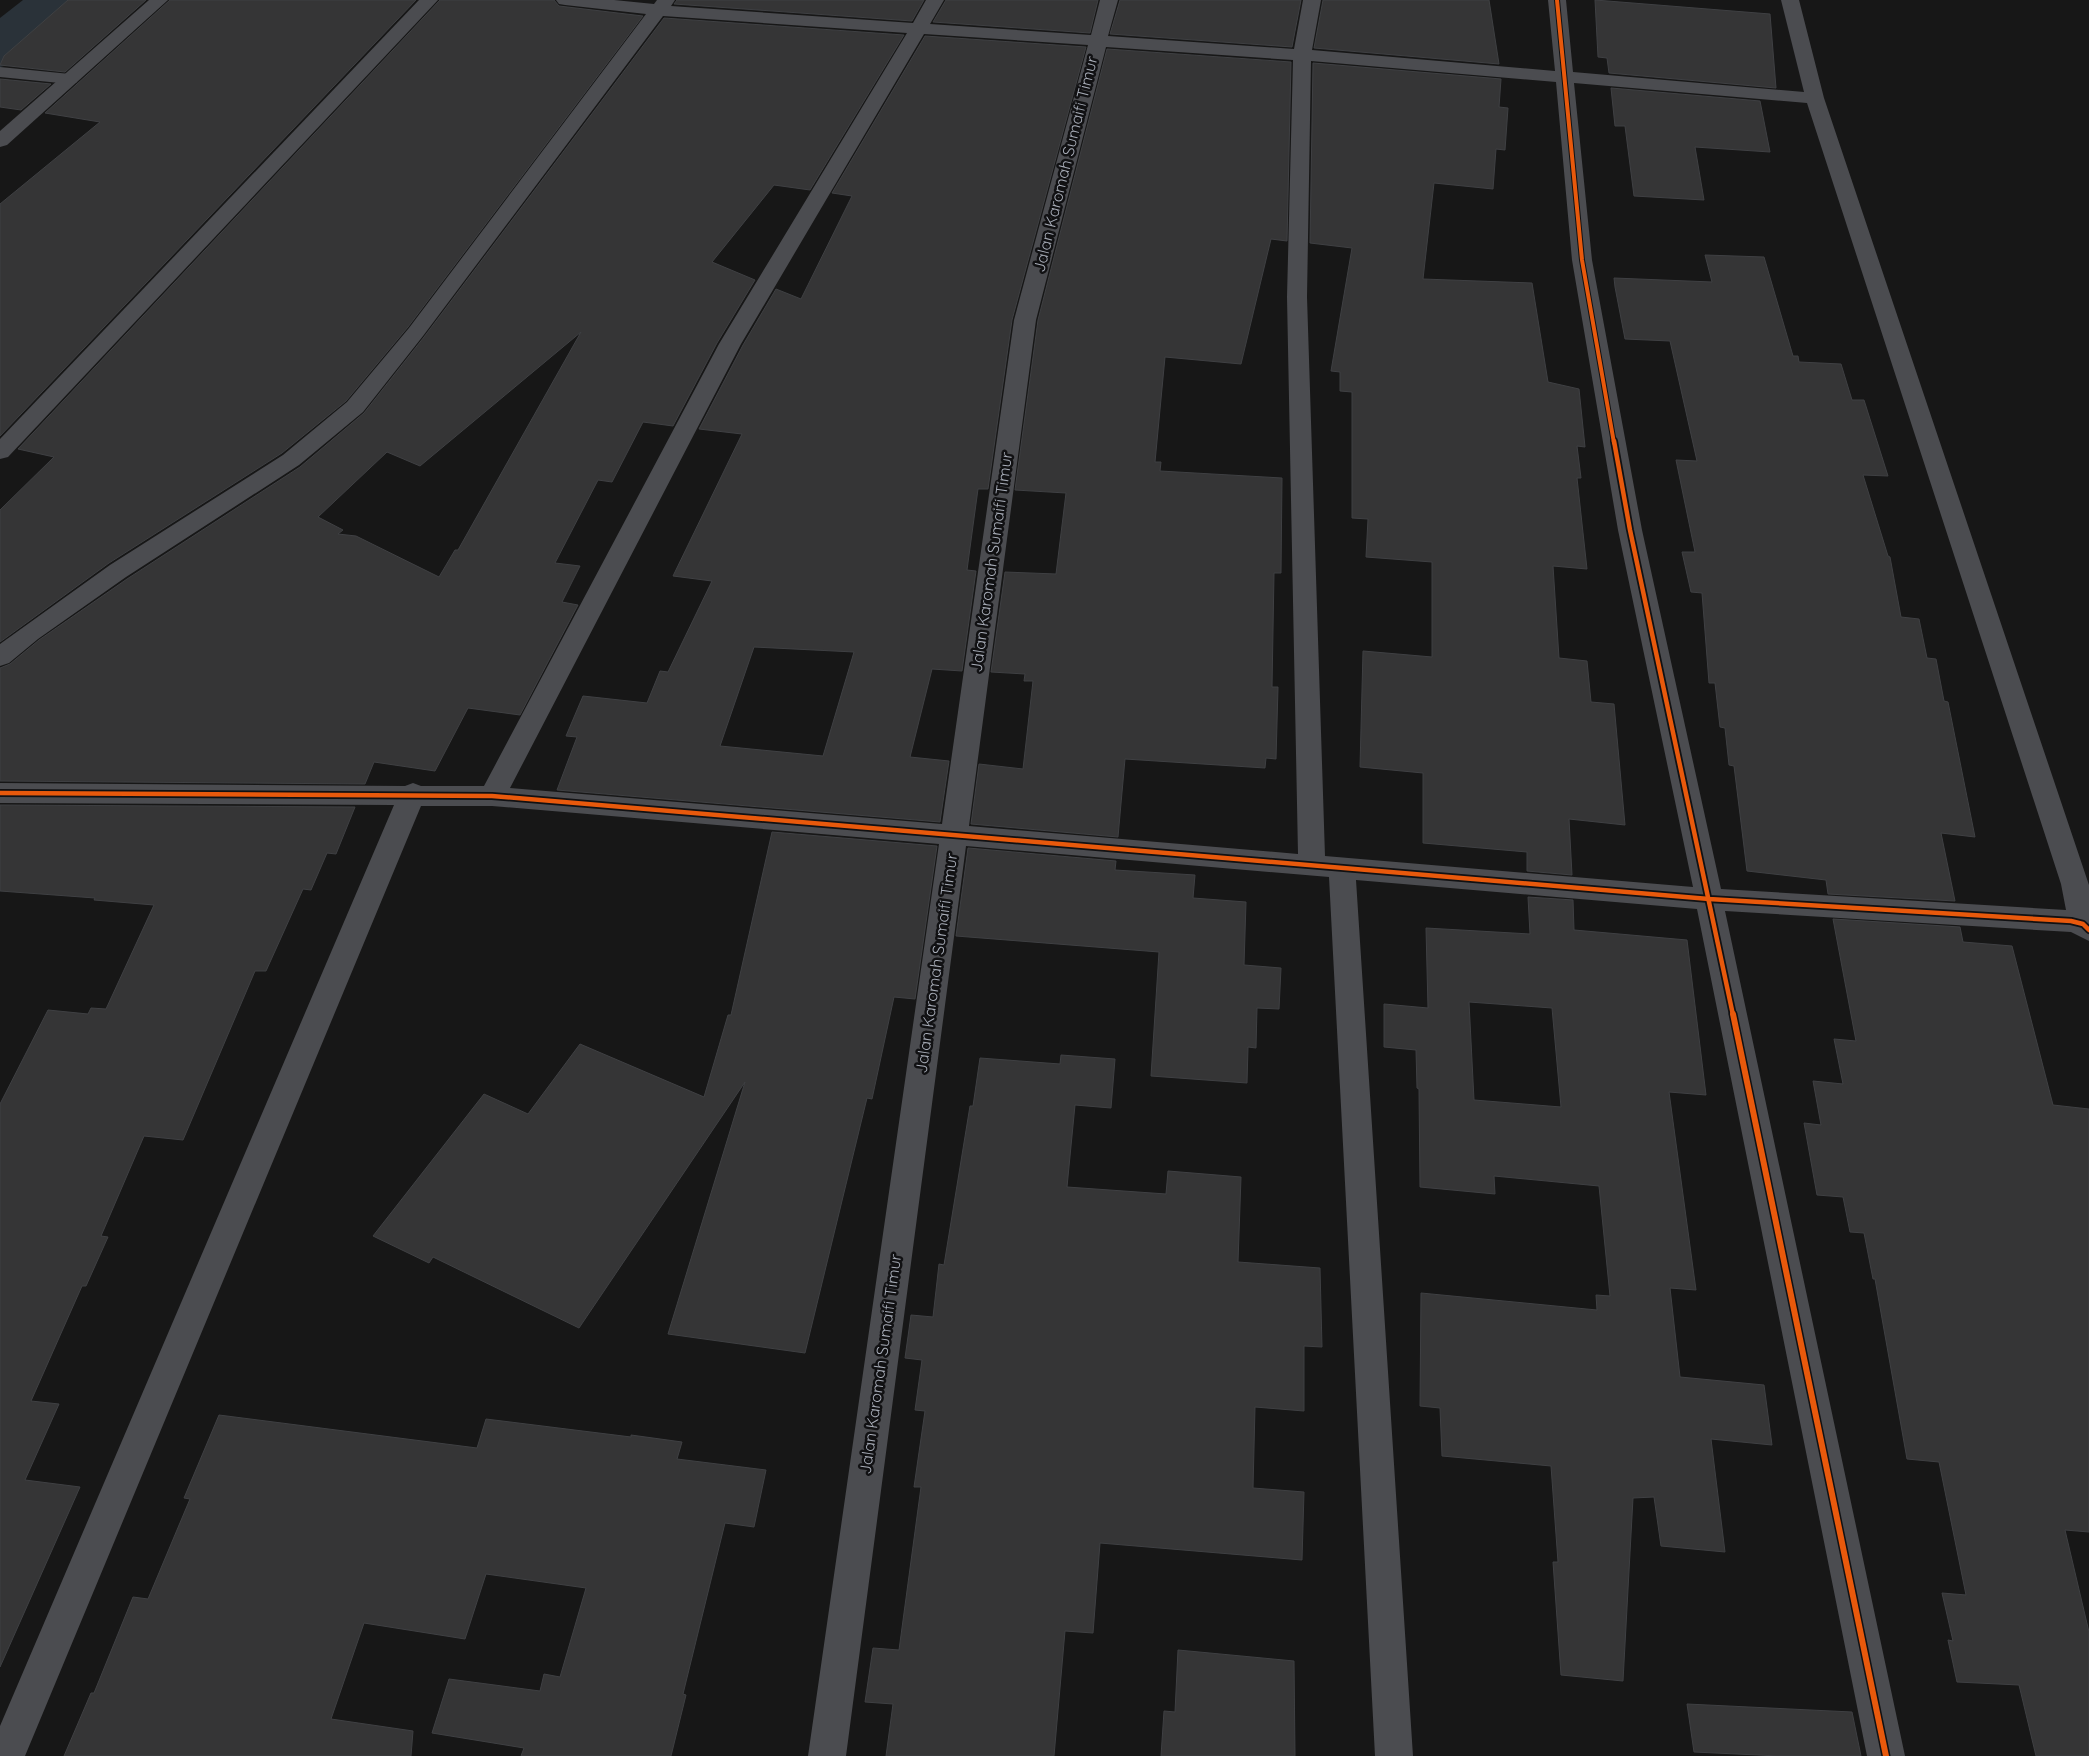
<svg xmlns="http://www.w3.org/2000/svg" width="2089" height="1756" viewBox="0 0 2089 1756" font-family="Quicksand,sans-serif">
<style>
.lines{fill:none;stroke-linecap:round;stroke-linejoin:round}
.river{fill:#2a3239;fill-rule:evenodd}
.building{fill:#353536;stroke:#3f4043;fill-rule:evenodd}
.minor{fill:#4b4c50;fill-rule:evenodd}
.tertiary{fill:#4b4c50;fill-rule:evenodd}
.cycleway-far2-casing{stroke:#111113;stroke-width:6}
.cycleway-far1-casing{stroke:#111113;stroke-width:8}
.cycleway-casing{stroke:#111113;stroke-width:9}
.cycleway-far2{stroke:#e8590c;stroke-width:4}
.cycleway-far1{stroke:#e8590c;stroke-width:4.5}
.cycleway{stroke:#e8590c;stroke-width:6}
.labels{text-anchor:middle;stroke-width:5;stroke-linejoin:round;paint-order:stroke}
.street-label{font-size:16px;fill:#a8adb8;stroke:#111113}
</style>
<rect width="100%" height="100%" fill="#171717"/>
<g class="lines">
<!-- river -->
<path class="river" d="M23 0H91L82 13 22 61 0 67V18Z"/>
</g>
<!-- building -->
<g class="building">
<path d="M68 0H146L65 72 0 65 4 56Z"/>
<path d="M170 0H416L0 436V204L100 122 45 113Z"/>
<path d="M440 0H554L559 6 643 16 408 327 346 401 282 453 109 563 0 642V510L54 457 18 449Z"/>
<path d="M677 0H924L912 21 674 4Z"/>
<path d="M946 0H1098L1090 33 933 22Z"/>
<path d="M1120 0H1301L1292 47 1110 34Z"/>
<path d="M1323 0H1489L1499 64 1314 48Z"/>
<path d="M1595 0 1770 14 1776 88 1609 73 1607 58 1598 57Z"/>
<path d="M664 18 904 35 810 190 774 185 712 262 755 280 717 343 673 426 643 422 612 482 598 480 555 563 580 566 562 602 578 605 520 715 468 708 435 771 374 762 365 784 0 781V668L10 664 39 640 127 579 300 467 364 413 424 337ZM581 332 458 550H455L439 577 356 536 338 534 343 530 318 517 387 452 420 466Z"/>
<path d="M925 36 1086 47 1012 320 988 489H978L967 570 976 571 962 671 932 669 910 757 949 761 940 822 557 790 577 737 566 736 583 696 647 703 660 671 668 672 712 581 673 576 742 434 699 429 743 345 776 289 801 299 852 196 832 193ZM754 647 854 652 823 756 720 746Z"/>
<path d="M1107 49 1291 62 1287 241 1271 239 1241 364 1165 357 1155 462H1161L1160 471 1282 478 1281 573H1274L1272 687H1278L1276 759 1266 758 1265 768 1125 759 1118 837 971 824 979 764 1023 769 1033 681H1024L1025 674 991 672 1005 572 1056 574 1066 493 1015 490 1038 320Z"/>
<path d="M1313 63 1501 79 1499 107 1508 108 1505 150 1496 149 1493 189 1434 183 1423 279 1532 283 1548 382 1579 389 1585 447 1577 446 1581 478H1577L1587 569 1553 566 1559 658 1587 661 1591 702 1614 704 1625 825 1569 819 1572 875 1527 871V852L1423 843V773L1360 767 1363 651 1432 657V562L1366 557 1368 519 1352 518V392L1340 391V372L1331 371 1352 248 1310 243Z"/>
<path d="M0 79 51 84 21 110 0 107Z"/>
<path d="M1611 88 1760 101 1770 152 1695 147 1704 200 1634 196 1625 126H1615Z"/>
<path d="M1705 255 1764 257 1793 356H1798L1799 362 1841 364 1852 400H1864L1888 476 1863 475 1888 556 1890 557 1901 617 1919 619 1927 658 1936 659 1944 701 1948 702 1975 837 1941 833 1955 901 1828 894 1826 880 1747 871 1734 766 1729 765 1725 728 1720 727 1715 683H1709L1702 593 1691 592 1682 552H1695L1676 460 1697 461 1670 341 1625 339 1615 287 1614 278 1712 282Z"/>
<path d="M0 805 355 807 336 854 327 853 311 890 303 889 266 971H255L183 1140 144 1136 101 1236 108 1237 86 1286H82L31 1401 59 1404 25 1480 80 1487 0 1667V1104L48 1010 88 1014 91 1008 106 1009 154 905 94 900 95 898 0 891Z"/>
<path d="M772 832 937 846 915 999 894 997 872 1099 867 1098 805 1353 668 1334 745 1082 579 1328 433 1257 429 1263 373 1236 484 1094 528 1114 580 1044 704 1097 728 1015H731Z"/>
<path d="M968 848 1116 861 1115 870 1195 875 1193 898 1246 902 1244 965 1281 968 1279 1009 1257 1008 1256 1048 1248 1047 1247 1083 1151 1076 1159 952 956 936Z"/>
<path d="M1528 897 1573 900 1574 930 1687 940 1706 1095 1669 1092 1696 1290 1670 1288 1680 1377 1764 1385 1772 1445 1711 1439 1725 1552 1661 1546 1654 1497 1633 1498 1623 1681 1561 1675 1553 1562H1558L1551 1466 1442 1456 1440 1408 1420 1406 1421 1293 1597 1310 1596 1295 1610 1296 1599 1186 1494 1176 1495 1194 1420 1187 1419 1089 1417 1088 1416 1050 1384 1047V1004L1428 1008 1426 928 1530 934ZM1469 1002 1552 1008 1561 1107 1474 1100Z"/>
<path d="M1833 919 1960 927 1963 942 2012 946 2053 1105 2089 1109V1532L2065 1530 2089 1632V1756H2036L2019 1685 1957 1682 1948 1640 1953 1641 1942 1593 1966 1595 1939 1462 1907 1459 1875 1279H1873L1864 1233 1850 1232 1843 1197 1817 1195 1804 1123 1821 1125 1813 1081 1843 1084 1834 1039 1856 1041Z"/>
<path d="M1061 1055 1115 1059 1111 1108 1075 1105 1067 1187 1166 1194 1168 1171 1241 1177 1238 1262 1320 1268 1322 1347 1304 1346V1411L1255 1407 1253 1488 1304 1492 1302 1560 1100 1543 1093 1633 1065 1631 1054 1756H886L893 1704 865 1702 873 1648 899 1650 921 1487H914L925 1411 915 1410 922 1360 905 1358 911 1315 933 1317 939 1264 944 1265 970 1106H973L980 1058 1060 1064Z"/>
<path d="M219 1415 477 1448 486 1419 631 1437V1435L682 1442 677 1459 766 1470 754 1527 725 1523 683 1694 686 1695 671 1756H521L524 1748 432 1733 449 1679 540 1691 544 1674 560 1677 586 1588 486 1574 465 1639 364 1623 331 1719 413 1731 411 1756H64L91 1693H94L133 1597 148 1599 190 1499 184 1498Z"/>
<path d="M1178 1650 1294 1661 1295 1756H1161L1164 1711 1175 1712Z"/>
<path d="M1687 1704 1852 1712 1861 1756H1779L1694 1752Z"/>
</g>
<g class="lines">
<!-- minor -->
<g class="minor">
<path d="M419 0H438L8 457 0 459V439Z"/>
<path d="M556 0H614L654 4 657 0H675L671 6 913 23 926 0H944L930 24 1091 35 1100 0H1118L1108 36 1294 49 1303 0H1321L1312 50 1555 71 1548 0H1566L1573 72 1804 92 1781 0H1799L1824 98 2089 885V941L2071 932 1725 911 1905 1756H1867L1697 909 1356 880 1413 1756H1375L1329 877 966 846 846 1756H808L939 844 492 806H421L25 1756H0V1726L394 805 0 803V783L405 786 413 783 421 786H484L719 344 907 33 663 16 423 336 363 412 299 465 126 577 38 639 9 663 0 666V644L110 565 283 455 347 402 409 328 646 14 565 5 559 4ZM924 34 1088 45 1014 320 942 824 510 788 741 344ZM1106 47 1293 60 1287 297 1298 854 969 826 1036 320ZM1311 61 1556 82 1572 260 1618 530 1693 887 1325 856 1307 297ZM1574 83 1807 103 2061 884 2066 910 1721 889 1642 530 1592 260Z"/>
<path d="M0 67 70 74 76 75 79 79 76 83 70 84 0 77Z"/>
</g>
<!-- tertiary -->
<path class="tertiary" d="M149 0H168L7 145 0 147V131Z"/>
<defs>
<path id="cycleway-far2" d="M1557 0 1582 260 1614 443"/>
<g id="cycleway-far1">
<path d="M1614 441 1630 530 1733 1015"/>
<path d="M0 793 492 796 1709 899 2071 921 2083 924 2089 930"/>
</g>
<path id="cycleway" d="M1733 1014 1886 1756"/>
</defs>
<!-- cycleway-far2 casing -->
<use href="#cycleway-far2" class="cycleway-far2-casing"/>
<!-- cycleway-far1 casing -->
<use href="#cycleway-far1" class="cycleway-far1-casing"/>
<!-- cycleway casing -->
<use href="#cycleway" class="cycleway-casing"/>
<!-- cycleway-far2 -->
<use href="#cycleway-far2" class="cycleway-far2"/>
<!-- cycleway-far1 -->
<use href="#cycleway-far1" class="cycleway-far1"/>
<!-- cycleway -->
<use href="#cycleway" class="cycleway"/>
</g>
<g class="labels">
<!-- street labels -->
<g class="street-label">
<text transform="translate(1065 164) rotate(-76)" y="6">Jalan Karomah Sumaifi Timur</text>
<text transform="translate(991 562) rotate(-82)" y="6">Jalan Karomah Sumaifi Timur</text>
<text transform="translate(936 963) rotate(-82)" y="6">Jalan Karomah Sumaifi Timur</text>
<text transform="translate(880 1364) rotate(-82)" y="6">Jalan Karomah Sumaifi Timur</text>
</g>
</g>
</svg>
